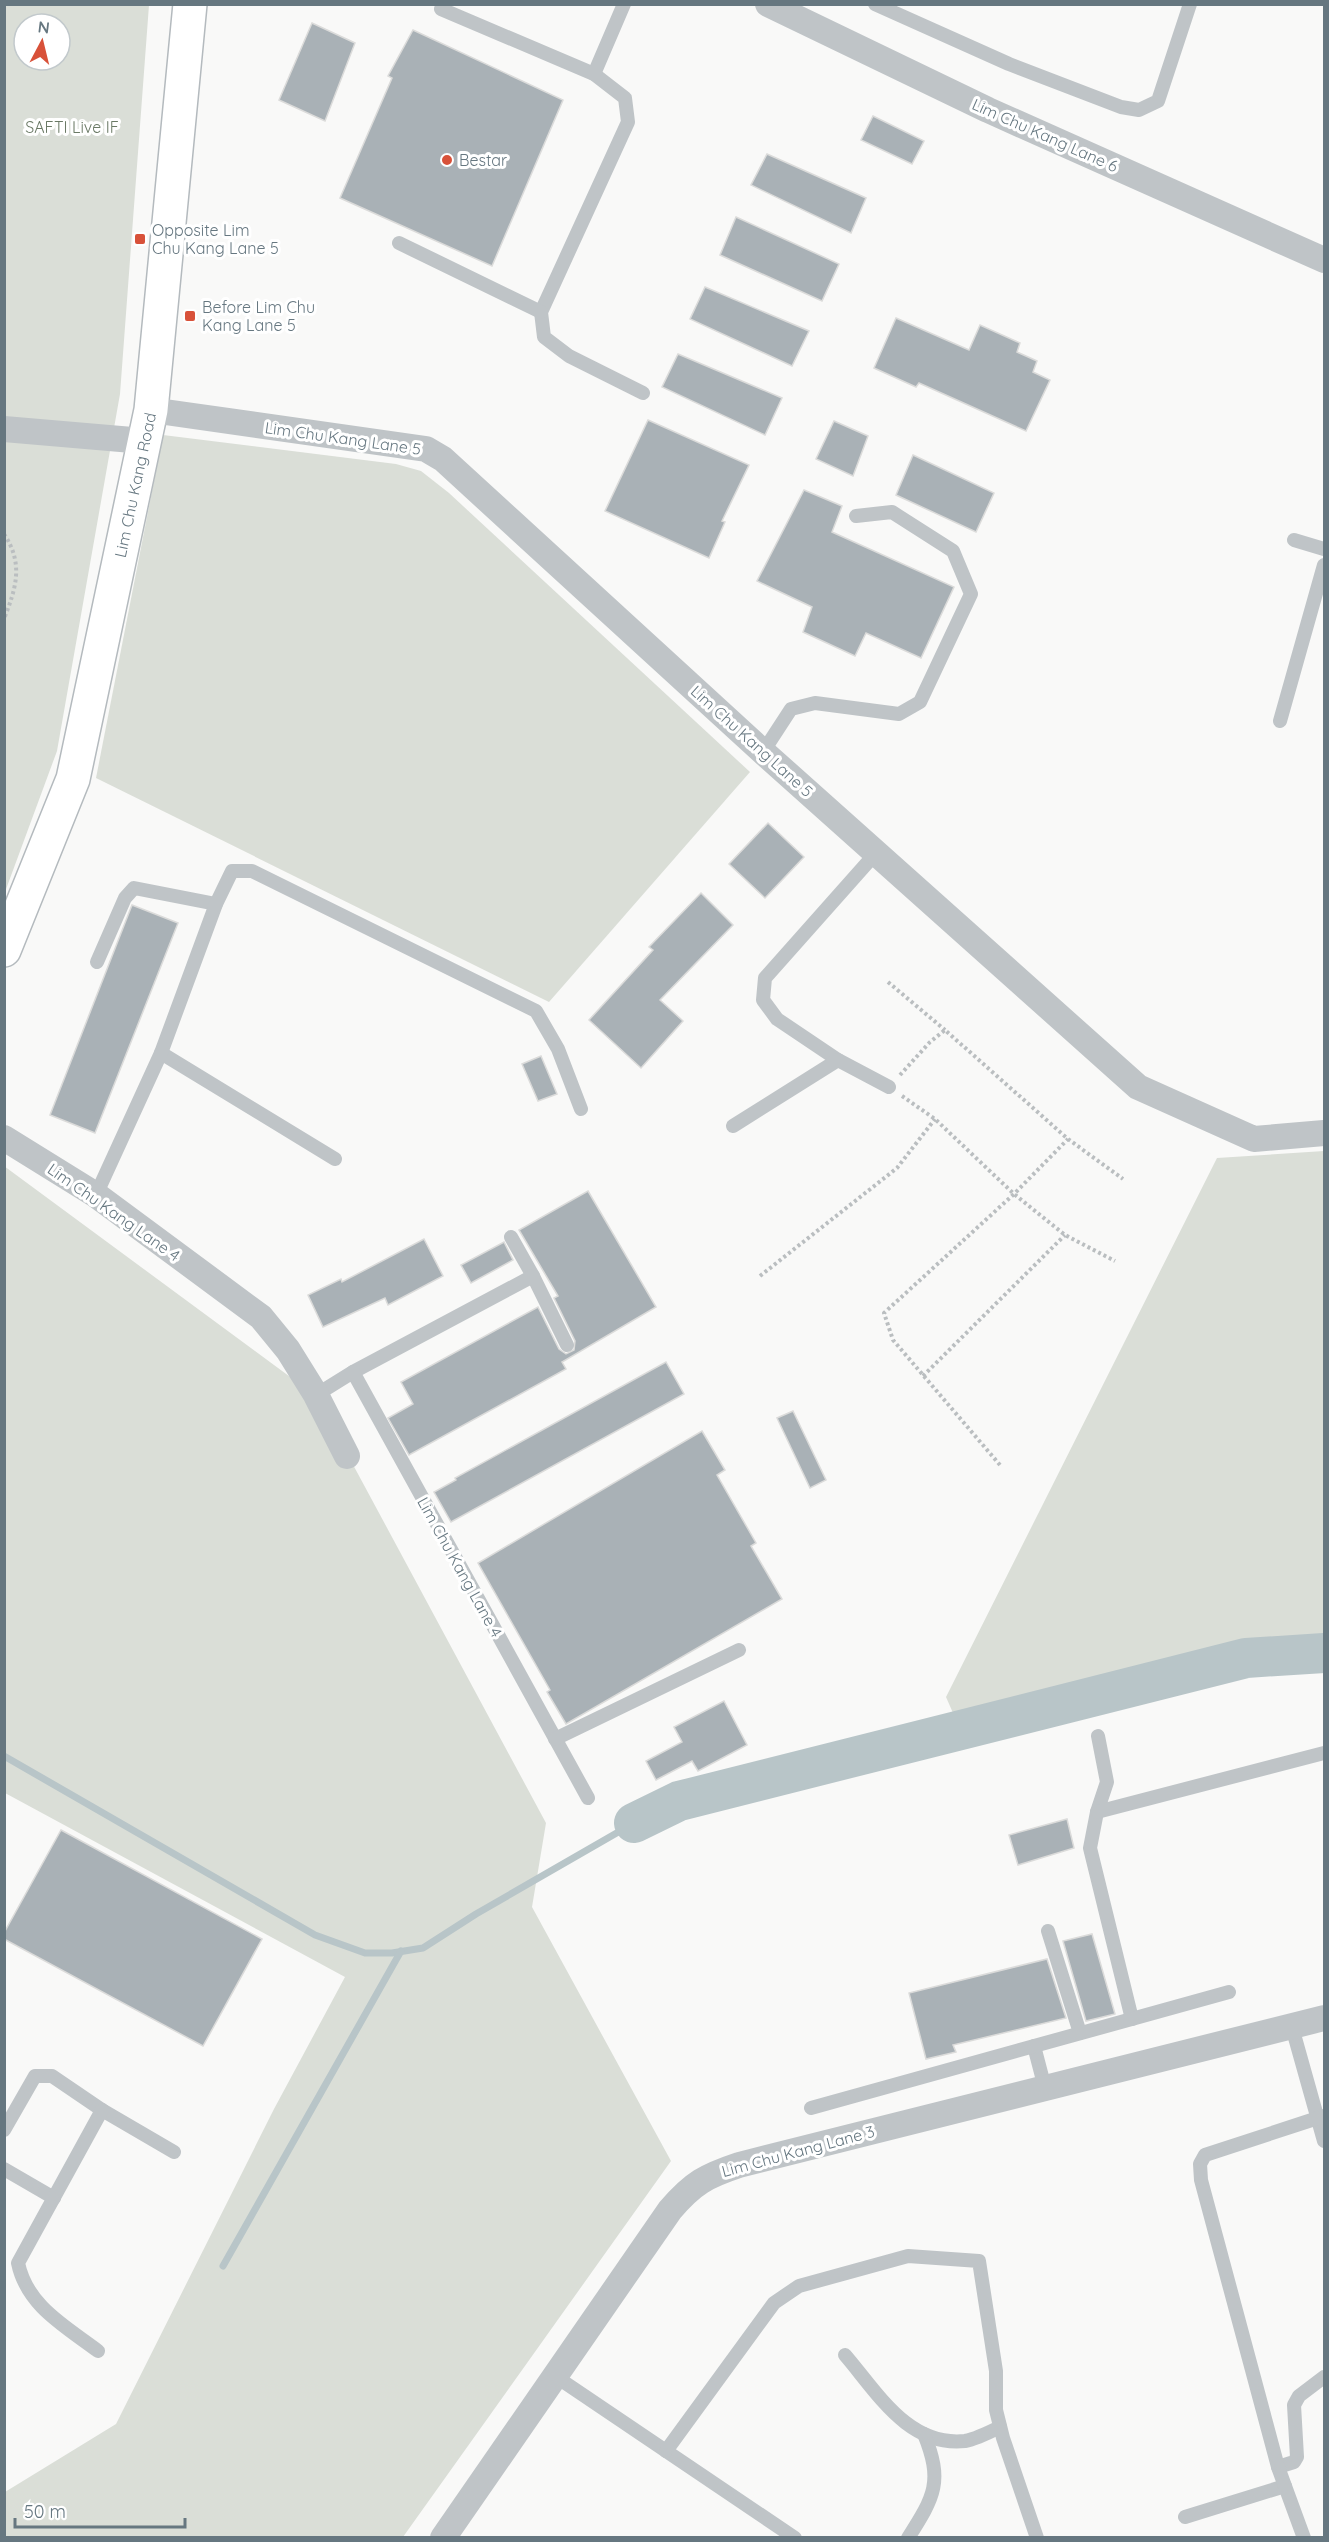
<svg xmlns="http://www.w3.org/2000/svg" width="1329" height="2542" viewBox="0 0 1329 2542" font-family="Quicksand,sans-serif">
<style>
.green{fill:#daded7;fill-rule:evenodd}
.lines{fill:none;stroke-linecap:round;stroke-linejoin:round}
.stream{stroke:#b8c5c8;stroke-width:7}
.river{stroke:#b8c5c8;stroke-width:40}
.building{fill:#a9b1b6;stroke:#dbdbda;stroke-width:1.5}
.secondary-casing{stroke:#b4babe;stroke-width:36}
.path{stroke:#babec0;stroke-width:4;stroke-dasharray:3 3;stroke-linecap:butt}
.lane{stroke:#bfc4c7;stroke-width:14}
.street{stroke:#bfc4c7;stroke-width:26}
.secondary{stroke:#fff;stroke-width:33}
.poi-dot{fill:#d85139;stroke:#fff;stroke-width:2}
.labels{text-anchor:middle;stroke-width:6;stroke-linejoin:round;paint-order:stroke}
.park-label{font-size:16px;fill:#6a7965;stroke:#fff}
.street-label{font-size:16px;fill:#667780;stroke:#fff}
.poi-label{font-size:16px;fill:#667780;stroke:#fff;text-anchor:start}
</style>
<rect width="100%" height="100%" fill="#f9f9f8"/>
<!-- green -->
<g class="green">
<path d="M5 5H149L120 394 57 751 5 892ZM24 24H60V60H24Z"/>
<path d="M163 435 396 464 421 471 449 493 750 772 549 1002 96 778Z"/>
<path d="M1324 1151V1634L1253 1640 953 1713 946 1697 1217 1158Z"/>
<path d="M4 1166 316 1396 546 1823 532 1907 671 2161 403 2537H5V2492L116 2424 274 2109 345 1977 5 1793Z"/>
</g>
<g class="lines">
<!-- stream -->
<g class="stream">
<path d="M4 1756 315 1935 365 1953H392L423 1948 476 1914 634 1823"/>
<path d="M223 2266 401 1951"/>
</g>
<!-- river -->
<path class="river" d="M634 1823 679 1801 1246 1658 1324 1653"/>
</g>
<!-- building -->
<g class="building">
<path d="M312 23 355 43 325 121 279 100Z"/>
<path d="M413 30 563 100 492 266 340 198 392 78 388 76Z"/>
<path d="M873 116 924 141 912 164 861 140Z"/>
<path d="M767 154 866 198 851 233 751 185Z"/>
<path d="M736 217 839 264 822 301 720 255Z"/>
<path d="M705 287 809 331 792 366 690 319Z"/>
<path d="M896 318 969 350 980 325 1020 343 1017 352 1037 361 1033 372 1050 380 1026 431 919 383 916 387 874 368Z"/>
<path d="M678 354 782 398 765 435 662 387Z"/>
<path d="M648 420 749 465 722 521 725 522 709 558 605 511Z"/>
<path d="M834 421 868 436 853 476 816 459Z"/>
<path d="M913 455 994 493 976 532 896 495Z"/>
<path d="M804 490 842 506 832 532 954 587 921 658 866 633 855 656 803 632 812 607 757 581Z"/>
<path d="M768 823 804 857 765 898 729 864Z"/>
<path d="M701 893 733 925 660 1000 683 1021 641 1068 589 1020 653 950 649 947Z"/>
<path d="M132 905 178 923 95 1133 50 1115Z"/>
<path d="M541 1056 557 1094 538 1101 522 1064Z"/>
<path d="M588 1191 656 1307 562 1362 566 1369 409 1455 388 1418 413 1404 401 1382 538 1307 559 1349 566 1354 574 1350 575 1341 554 1298 558 1296 519 1230Z"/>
<path d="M424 1239 443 1276 388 1305 385 1298 323 1327 308 1295 341 1279 342 1282Z"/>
<path d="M504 1242 513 1260 471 1283 461 1265Z"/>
<path d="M666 1362 684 1394 451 1522 434 1492 456 1480 455 1478Z"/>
<path d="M793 1411 826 1480 810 1488 777 1418Z"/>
<path d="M702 1431 725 1470 717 1475 756 1543 751 1546 782 1599 566 1724 547 1692 550 1690 478 1563Z"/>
<path d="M724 1701 747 1745 698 1771 692 1761 656 1780 646 1761 682 1742 674 1727Z"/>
<path d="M1067 1819 1074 1848 1018 1865 1009 1835Z"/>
<path d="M61 1830 262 1939 203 2046 4 1939V1933Z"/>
<path d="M1092 1934 1115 2014 1086 2021 1063 1941Z"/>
<path d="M1047 1959 1066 2018 953 2045 956 2052 926 2059 909 1993Z"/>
</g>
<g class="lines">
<defs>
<path id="secondary" d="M4 950 73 779 151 410 190 4"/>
</defs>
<!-- secondary casing -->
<use href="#secondary" class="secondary-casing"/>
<!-- path -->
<g class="path">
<path d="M4 534C24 564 16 588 4 619"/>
<path d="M888 982 945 1030"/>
<path d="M900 1075 930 1042 945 1030 1068 1139 1123 1179"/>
<path d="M902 1096 935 1119 1014 1194 1065 1235 1115 1261"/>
<path d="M760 1276 897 1168 935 1119"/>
<path d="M923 1376 1065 1235"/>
<path d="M1000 1465 893 1340 884 1313 1014 1194 1068 1139"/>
</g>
<!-- lane -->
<g class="lane">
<path d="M875 4 1009 64 1121 107 1139 110 1158 101 1190 4"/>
<path d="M441 9 594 74 625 98 628 122 541 312 544 337 569 356 643 393"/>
<path d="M594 74 624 4"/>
<path d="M399 243 541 312"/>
<path d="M1294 540 1324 549"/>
<path d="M1280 721 1324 565"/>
<path d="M763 752 791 709 815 703 899 714 920 702 971 594 953 551 892 512 856 516"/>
<path d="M876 853 765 978 763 1000 777 1019 838 1060 889 1087"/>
<path d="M97 962 125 898 134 888 216 904"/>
<path d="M161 1053 335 1159"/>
<path d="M733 1126 838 1060"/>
<path d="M96 1195 161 1053 216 904 232 871H252L536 1011 558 1049 581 1109"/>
<path d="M511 1237 533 1276"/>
<path d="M353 1372 533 1276 567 1345"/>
<path d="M316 1395 353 1372 588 1798"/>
<path d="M1098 1736 1107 1782 1097 1812 1090 1848 1132 2019"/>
<path d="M555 1739 739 1650"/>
<path d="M1097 1812 1324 1753"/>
<path d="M1048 1931 1080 2033"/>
<path d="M1292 2027 1324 2141"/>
<path d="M1034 2046 1045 2088"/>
<path d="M811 2108 1229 1992"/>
<path d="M4 2130 35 2076H52L102 2110 174 2152"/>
<path d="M4 2169 54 2198"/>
<path d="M98 2351C65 2326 27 2306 18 2263L102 2110"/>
<path d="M845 2355C877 2392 908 2447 965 2441 976 2439 990 2432 1000 2427"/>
<path d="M555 2376 795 2538"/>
<path d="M666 2451 774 2303 799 2286 908 2256 979 2261 996 2371V2410L1003 2438 1037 2538"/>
<path d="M1278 2467 1294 2462 1297 2457 1294 2405 1299 2396 1324 2377"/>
<path d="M1185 2517 1285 2486"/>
<path d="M908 2538C935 2496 943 2481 924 2434"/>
<path d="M1304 2538 1278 2467 1201 2180 1200 2164 1205 2155 1324 2116"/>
</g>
<!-- street -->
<g class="street">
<path d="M768 4 988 110 1324 260"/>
<path d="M151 410 426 449 443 459 763 752 1138 1087 1254 1139 1324 1133"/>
<path d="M4 429 144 441"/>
<path d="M4 1138 96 1195 261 1317 288 1350 316 1395 347 1456"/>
<path d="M443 2538 670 2210C693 2183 706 2176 739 2165L1324 2018"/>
</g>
<!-- secondary -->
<use href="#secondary" class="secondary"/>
</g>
<!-- markers -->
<g class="poi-dot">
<circle cx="447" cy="160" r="6"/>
<rect x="134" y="233" width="12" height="12" rx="3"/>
<rect x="184" y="310" width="12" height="12" rx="3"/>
</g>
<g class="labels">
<!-- park labels -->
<g class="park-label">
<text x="72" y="133">SAFTI Live IF</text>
</g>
<!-- street labels -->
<g class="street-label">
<text transform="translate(1045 135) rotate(24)" y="6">Lim Chu Kang Lane 6</text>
<text transform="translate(343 438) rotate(8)" y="6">Lim Chu Kang Lane 5</text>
<text transform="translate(135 485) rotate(-78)" y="6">Lim Chu Kang Road</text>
<text transform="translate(752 741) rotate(42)" y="6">Lim Chu Kang Lane 5</text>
<text transform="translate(114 1212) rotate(35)" y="6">Lim Chu Kang Lane 4</text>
<text transform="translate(460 1567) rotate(61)" y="6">Lim Chu Kang Lane 4</text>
<text transform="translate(798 2151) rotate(-15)" y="6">Lim Chu Kang Lane 3</text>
</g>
<!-- poi labels -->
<g class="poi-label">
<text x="459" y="166">Bestar</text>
<text x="152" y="236">Opposite Lim<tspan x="152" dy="18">Chu Kang Lane 5</tspan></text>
<text x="202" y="313">Before Lim Chu<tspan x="202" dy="18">Kang Lane 5</tspan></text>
</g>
</g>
<!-- border -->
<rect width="1329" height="2542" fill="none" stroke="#667780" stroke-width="12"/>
<!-- north arrow -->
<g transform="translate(42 42) rotate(7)"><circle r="28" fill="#ffffff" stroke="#c2c9cc" stroke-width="1.5"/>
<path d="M0-4.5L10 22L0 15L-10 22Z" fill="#d85139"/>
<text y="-9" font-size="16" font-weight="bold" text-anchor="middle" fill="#667780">N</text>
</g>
<!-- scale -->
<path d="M15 2518v9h170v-9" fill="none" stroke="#667780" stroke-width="3"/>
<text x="24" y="2518" font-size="18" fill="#667780" stroke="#ffffff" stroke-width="4.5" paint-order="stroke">50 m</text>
</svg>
